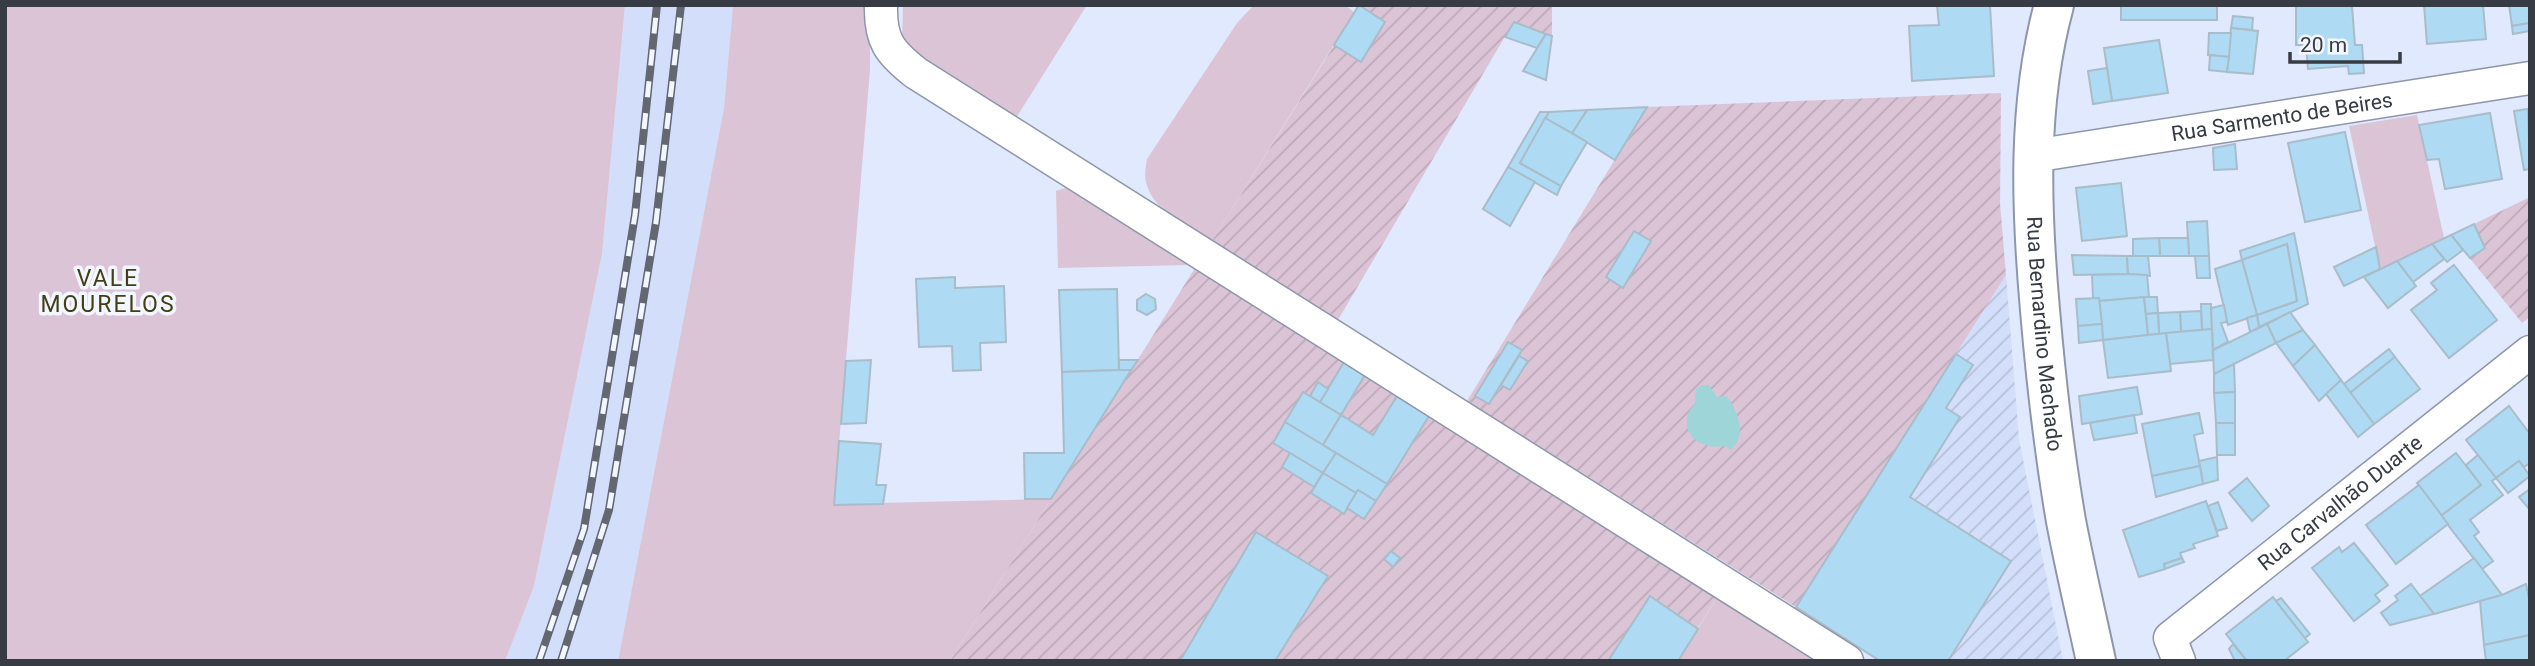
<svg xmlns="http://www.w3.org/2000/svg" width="2535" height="666" viewBox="0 0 2535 666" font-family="Roboto,sans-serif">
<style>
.built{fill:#d3dffa}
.industrial{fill:url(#industrial-furrows)}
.grass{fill:#dcc4d7}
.garden{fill:url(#garden-furrows)}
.water{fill:#9ed5d9}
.building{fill:#afdaf3;stroke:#a8bdc9;stroke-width:2}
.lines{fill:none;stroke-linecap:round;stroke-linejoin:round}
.minor-casing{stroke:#8e96a9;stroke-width:35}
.secondary-casing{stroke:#8e96a9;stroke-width:42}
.minor{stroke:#fff;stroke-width:32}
.secondary{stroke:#fff;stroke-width:38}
.rail-casing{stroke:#626772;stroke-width:8}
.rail{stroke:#f2f6fe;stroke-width:5;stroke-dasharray:16;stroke-linecap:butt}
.labels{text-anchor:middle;stroke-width:7;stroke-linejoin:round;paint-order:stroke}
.street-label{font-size:21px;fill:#373b43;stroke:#f2f6fe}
.neighbourhood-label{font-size:23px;letter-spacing:2px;fill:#433e14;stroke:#f2f6fe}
</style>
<defs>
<pattern id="industrial-furrows" width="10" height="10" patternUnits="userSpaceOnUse" patternTransform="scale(1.75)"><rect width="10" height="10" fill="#d3dffa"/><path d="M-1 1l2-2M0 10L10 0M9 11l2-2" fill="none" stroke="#b6c0d8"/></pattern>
<pattern id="garden-furrows" width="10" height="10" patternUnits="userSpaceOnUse" patternTransform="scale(1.75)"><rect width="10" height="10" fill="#dcc4d7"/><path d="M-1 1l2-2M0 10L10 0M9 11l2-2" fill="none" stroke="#bda9ba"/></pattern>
</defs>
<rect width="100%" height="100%" fill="#e0e9fd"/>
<!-- built -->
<path class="built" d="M625 5H733L724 108 618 661H505L534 586 602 254Z"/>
<!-- industrial -->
<path class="industrial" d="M2006 275 2019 439 2063 661H1880L1796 607Z"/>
<!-- grass -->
<g class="grass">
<path d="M5 5H625L602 254 534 586 505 661H5Z"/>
<path d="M733 5H864L865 23 870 36V70L834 504 1051 499 950 661H618L724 108Z"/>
<path d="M903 5H1087L1016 118 915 55 902 43Z"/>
<path d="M1254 5H1345L1354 12 1212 241C1188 226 1153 212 1146 182 1144 175 1146 166 1147 159L1237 23Z"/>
<path d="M2417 115 2444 238 2380 269 2349 126Z"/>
<path d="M1068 187 1190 265 1058 268 1056 191Z"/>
<path d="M1717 598 1811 658 1809 661H1678Z"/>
</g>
<!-- garden -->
<g class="garden">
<path d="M1359 5H1552V36L1513 23 1338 320 1212 241Z"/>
<path d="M2001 93 2000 203 2006 275 1796 607 1467 401 1647 107Z"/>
<path d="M2530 197V317L2522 323 2451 235Z"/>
<path d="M1195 268 1717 598 1677 661H950Z"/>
</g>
<!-- water -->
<path class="water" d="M1702 385H1709L1717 397 1726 396C1738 409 1747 437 1731 450L1725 446C1705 450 1681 438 1688 414 1689 410 1692 408 1694 405 1696 401 1695 394 1696 389Z"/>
<!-- building -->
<g class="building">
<path d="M1359 5 1385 22 1361 62 1334 45Z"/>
<path d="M1937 5H1990L1994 76 1912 81 1909 26 1939 25Z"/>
<rect x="2121" y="5" width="96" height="15"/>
<path d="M2296 5 2352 6 2355 45H2362L2364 73 2349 74 2348 66 2308 69 2306 45H2296Z"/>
<path d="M2424 5H2483L2486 39 2427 44Z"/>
<path d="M2509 5H2530V23L2512 26Z"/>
<path d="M2233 16 2253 18 2252 30 2231 28Z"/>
<path d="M1514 22 1546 34 1537 48 1505 37Z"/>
<path d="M2530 23V31L2513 34 2512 26Z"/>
<path d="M2231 28 2258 31 2253 74 2227 72Z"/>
<path d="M2209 33H2231L2229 57 2208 55Z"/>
<path d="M1546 34 1552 36 1546 80 1523 71Z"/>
<path d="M2159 40 2168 93 2112 101 2104 48Z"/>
<path d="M2210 55 2229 57 2227 72 2209 70Z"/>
<path d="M2107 68 2112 101 2093 104 2088 71Z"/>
<path d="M1647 107 1615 160 1572 133 1587 110Z"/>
<path d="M2528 109 2530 169 2524 170 2514 111Z"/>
<path d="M1587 110 1572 133 1545 118 1549 112Z"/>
<path d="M1540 112H1549L1520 163 1561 186 1557 195 1508 167Z"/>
<path d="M2490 113 2502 179 2445 189 2439 159 2427 160 2419 125Z"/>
<path d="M1545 118 1587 142 1561 186 1520 163Z"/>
<path d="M2345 132 2361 210 2305 222 2288 143Z"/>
<path d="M2235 144 2237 169 2214 170 2213 148Z"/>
<path d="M1508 167 1535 182 1510 226 1483 209Z"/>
<path d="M2121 183 2127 236 2082 241 2076 188Z"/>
<path d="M2207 221 2209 256H2189L2187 222Z"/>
<path d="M2474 224 2485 248 2470 258 2451 235Z"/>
<path d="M1634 231 1651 241 1623 288 1606 277Z"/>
<path d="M2294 233 2308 304 2259 327 2257 315 2297 301 2287 244 2242 260 2240 251Z"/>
<path d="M2451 235 2463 250 2447 262 2432 244Z"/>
<path d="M2159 238H2188L2189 256H2160Z"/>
<path d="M2159 238 2160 256H2133V239Z"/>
<path d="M2287 244 2297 301 2257 315 2242 260Z"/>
<path d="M2432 244 2444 259 2413 282 2397 261Z"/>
<path d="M2376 247 2380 269 2344 286 2334 267Z"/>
<path d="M2072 255 2127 256 2128 274 2074 275Z"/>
<path d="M2127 256H2148L2150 276 2128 274Z"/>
<path d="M2195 256H2209L2210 278H2197Z"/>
<path d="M2242 260 2257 315 2228 325 2215 269Z"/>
<path d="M2397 261 2416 286 2388 308 2364 277Z"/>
<path d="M2454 265 2497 320 2449 358 2411 310 2437 290 2431 283Z"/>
<path d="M2128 274 2147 275 2149 297 2099 301V298H2093L2092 275Z"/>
<path d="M955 277V288L1004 286 1006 342 980 343 981 370 953 371 952 346 919 347 916 279Z"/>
<path d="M1117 289 1119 370 1062 372 1059 290Z"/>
<path d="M1146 294 1155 299 1156 309 1147 315 1137 310V300Z"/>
<path d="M2144 297 2148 335 2103 340 2099 301Z"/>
<path d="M2144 297H2157L2158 313 2146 314Z"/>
<path d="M2099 298 2102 324 2078 326 2076 299Z"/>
<path d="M2201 304H2211L2212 329 2202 330Z"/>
<path d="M2224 305 2227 322 2221 323 2228 342 2213 350 2211 308Z"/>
<path d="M2201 311 2202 330 2181 332 2180 312Z"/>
<path d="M2180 312 2181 332 2159 334 2158 313Z"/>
<path d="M2290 312 2303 330 2276 343 2267 324Z"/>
<path d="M2158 313 2159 334 2148 335 2146 314Z"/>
<path d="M2257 315 2259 327 2250 332 2247 318Z"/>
<path d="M2102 324 2103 340 2079 343 2078 326Z"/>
<path d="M2267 324 2276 343 2214 374 2213 350Z"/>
<path d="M2212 329 2213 360 2170 364 2166 333Z"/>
<path d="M2303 330 2315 345 2293 366 2276 343Z"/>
<path d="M2166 333 2171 371 2108 378 2103 340Z"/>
<path d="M1508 342 1522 350 1489 404 1475 396Z"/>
<path d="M2315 345 2341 380 2319 401 2293 366Z"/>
<path d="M2389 349 2395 357 2350 393 2344 384Z"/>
<path d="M1956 354 1973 365 1946 408 1960 417 1910 497 2011 561 1948 661H1880L1796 607Z"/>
<path d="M1519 356 1528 361 1510 390 1501 385Z"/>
<path d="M2395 357 2420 389 2374 424 2350 393Z"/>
<path d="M871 360 866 423 841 424 846 361Z"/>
<path d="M1119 360H1138L1131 370H1119Z"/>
<path d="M1344 362 1365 375 1341 415 1320 402Z"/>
<path d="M2234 364 2235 392 2214 393V374Z"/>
<path d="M1119 370H1131L1051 499H1025L1024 453H1064L1062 372Z"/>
<path d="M2341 380 2374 424 2358 437 2326 394Z"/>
<path d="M1318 382 1328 389 1320 402 1310 396Z"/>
<path d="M2137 387 2142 414 2082 424 2079 396Z"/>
<path d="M1303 392 1341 415 1323 445 1285 422Z"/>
<path d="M2235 392V423H2216L2214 393Z"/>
<path d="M1397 396 1429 416 1387 484 1323 445 1341 415 1373 435Z"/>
<path d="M2509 406 2530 434V463L2524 467 2519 461 2496 478 2466 440Z"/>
<path d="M2199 413 2203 433 2194 435 2200 466 2152 476 2142 424Z"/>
<path d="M2134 415 2137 433 2094 440 2090 423Z"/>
<path d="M1285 422 1336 453 1323 473 1273 443Z"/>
<path d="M2216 423H2235V455H2217Z"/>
<path d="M839 441 881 444 876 485H886L883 504 834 505Z"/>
<path d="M1290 453 1323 473 1314 487 1282 467Z"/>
<path d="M1336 453 1387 484 1376 501 1358 490 1356 493 1323 473Z"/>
<path d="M2456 453 2481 485 2441 516 2417 483Z"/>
<path d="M2478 455 2496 478 2492 481 2503 495 2470 520 2479 532 2474 536 2493 561 2482 569 2441 516 2481 485 2466 465Z"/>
<path d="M2217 457 2218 480 2203 484 2199 461Z"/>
<path d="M2519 461 2530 476 2508 493 2496 478Z"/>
<path d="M2200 466 2203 484 2156 497 2152 476Z"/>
<path d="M1323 473 1356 493 1344 514 1311 493Z"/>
<path d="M2247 478 2269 506 2252 521 2229 493Z"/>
<path d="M2419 485 2448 524 2396 564 2366 525Z"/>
<path d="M2530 489V510L2519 497Z"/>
<path d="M1358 490 1376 501 1364 519 1347 508Z"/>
<path d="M2206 501 2218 536 2193 544 2195 548 2180 553 2182 558 2164 564 2165 569 2139 577 2123 530Z"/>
<path d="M2218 502 2227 528 2217 531 2208 506Z"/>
<path d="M1256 532 1328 576 1275 661H1180Z"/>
<path d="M2354 543 2388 585 2375 595 2380 601 2354 621 2312 568 2339 547 2342 552Z"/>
<path d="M1391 551 1400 558 1393 567 1384 559Z"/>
<path d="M2182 558 2184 562 2165 569 2164 564Z"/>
<path d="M2474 558 2502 595 2434 614 2420 596Z"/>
<path d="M2411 584 2434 614 2390 625 2381 613 2398 600 2395 596Z"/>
<path d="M2526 584 2530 604V635L2484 645 2480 601 2502 595Z"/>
<path d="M1650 596 1698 629 1678 661H1608Z"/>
<path d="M2273 597 2308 642 2284 661H2247L2226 634Z"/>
<path d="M2281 598 2310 634 2305 638 2276 601Z"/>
<path d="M2530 635V661H2486L2484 645Z"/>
<path d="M2233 644 2247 661H2235L2229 649Z"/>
</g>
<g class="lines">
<defs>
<g id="minor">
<path d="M881 5C880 40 889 52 916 73L1847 661"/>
<path id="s1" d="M2033 156 2530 78"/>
<path id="s2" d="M2179 661 2170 638 2530 352"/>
</g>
<g id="secondary">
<path id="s3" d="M2054 5C2027 105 2031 208 2040 310 2046 381 2054 451 2066 521 2075 568 2086 614 2096 661"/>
</g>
</defs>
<!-- minor casing -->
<use href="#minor" class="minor-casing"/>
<!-- secondary casing -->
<use href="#secondary" class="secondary-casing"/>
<!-- minor -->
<use href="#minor" class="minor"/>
<!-- secondary -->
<use href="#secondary" class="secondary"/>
<defs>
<g id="rail">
<path d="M539 661 584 529 635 215 657 5"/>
<path d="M561 661 609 510 656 222 681 5"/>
</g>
</defs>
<!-- rail casing -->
<use href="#rail" class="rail-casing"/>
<!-- rail -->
<use href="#rail" class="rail"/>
</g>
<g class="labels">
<!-- street labels -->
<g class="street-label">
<text dy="7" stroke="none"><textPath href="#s1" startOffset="252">Rua Sarmento de Beires</textPath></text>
<text dy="7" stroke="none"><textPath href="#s3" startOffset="331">Rua Bernardino Machado</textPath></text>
<text dy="7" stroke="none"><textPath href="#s2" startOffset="242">Rua Carvalhão Duarte</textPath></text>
</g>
<!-- neighbourhood labels -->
<g class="neighbourhood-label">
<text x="108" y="286">VALE<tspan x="108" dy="26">MOURELOS</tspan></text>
</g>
</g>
<!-- border -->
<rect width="2535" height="666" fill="none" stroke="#373b43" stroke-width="14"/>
<!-- scale -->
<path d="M2290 52v10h110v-10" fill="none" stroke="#373b43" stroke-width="3.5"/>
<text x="2300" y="52" font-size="21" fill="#373b43" stroke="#f2f6fe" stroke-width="5" paint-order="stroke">20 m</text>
</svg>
